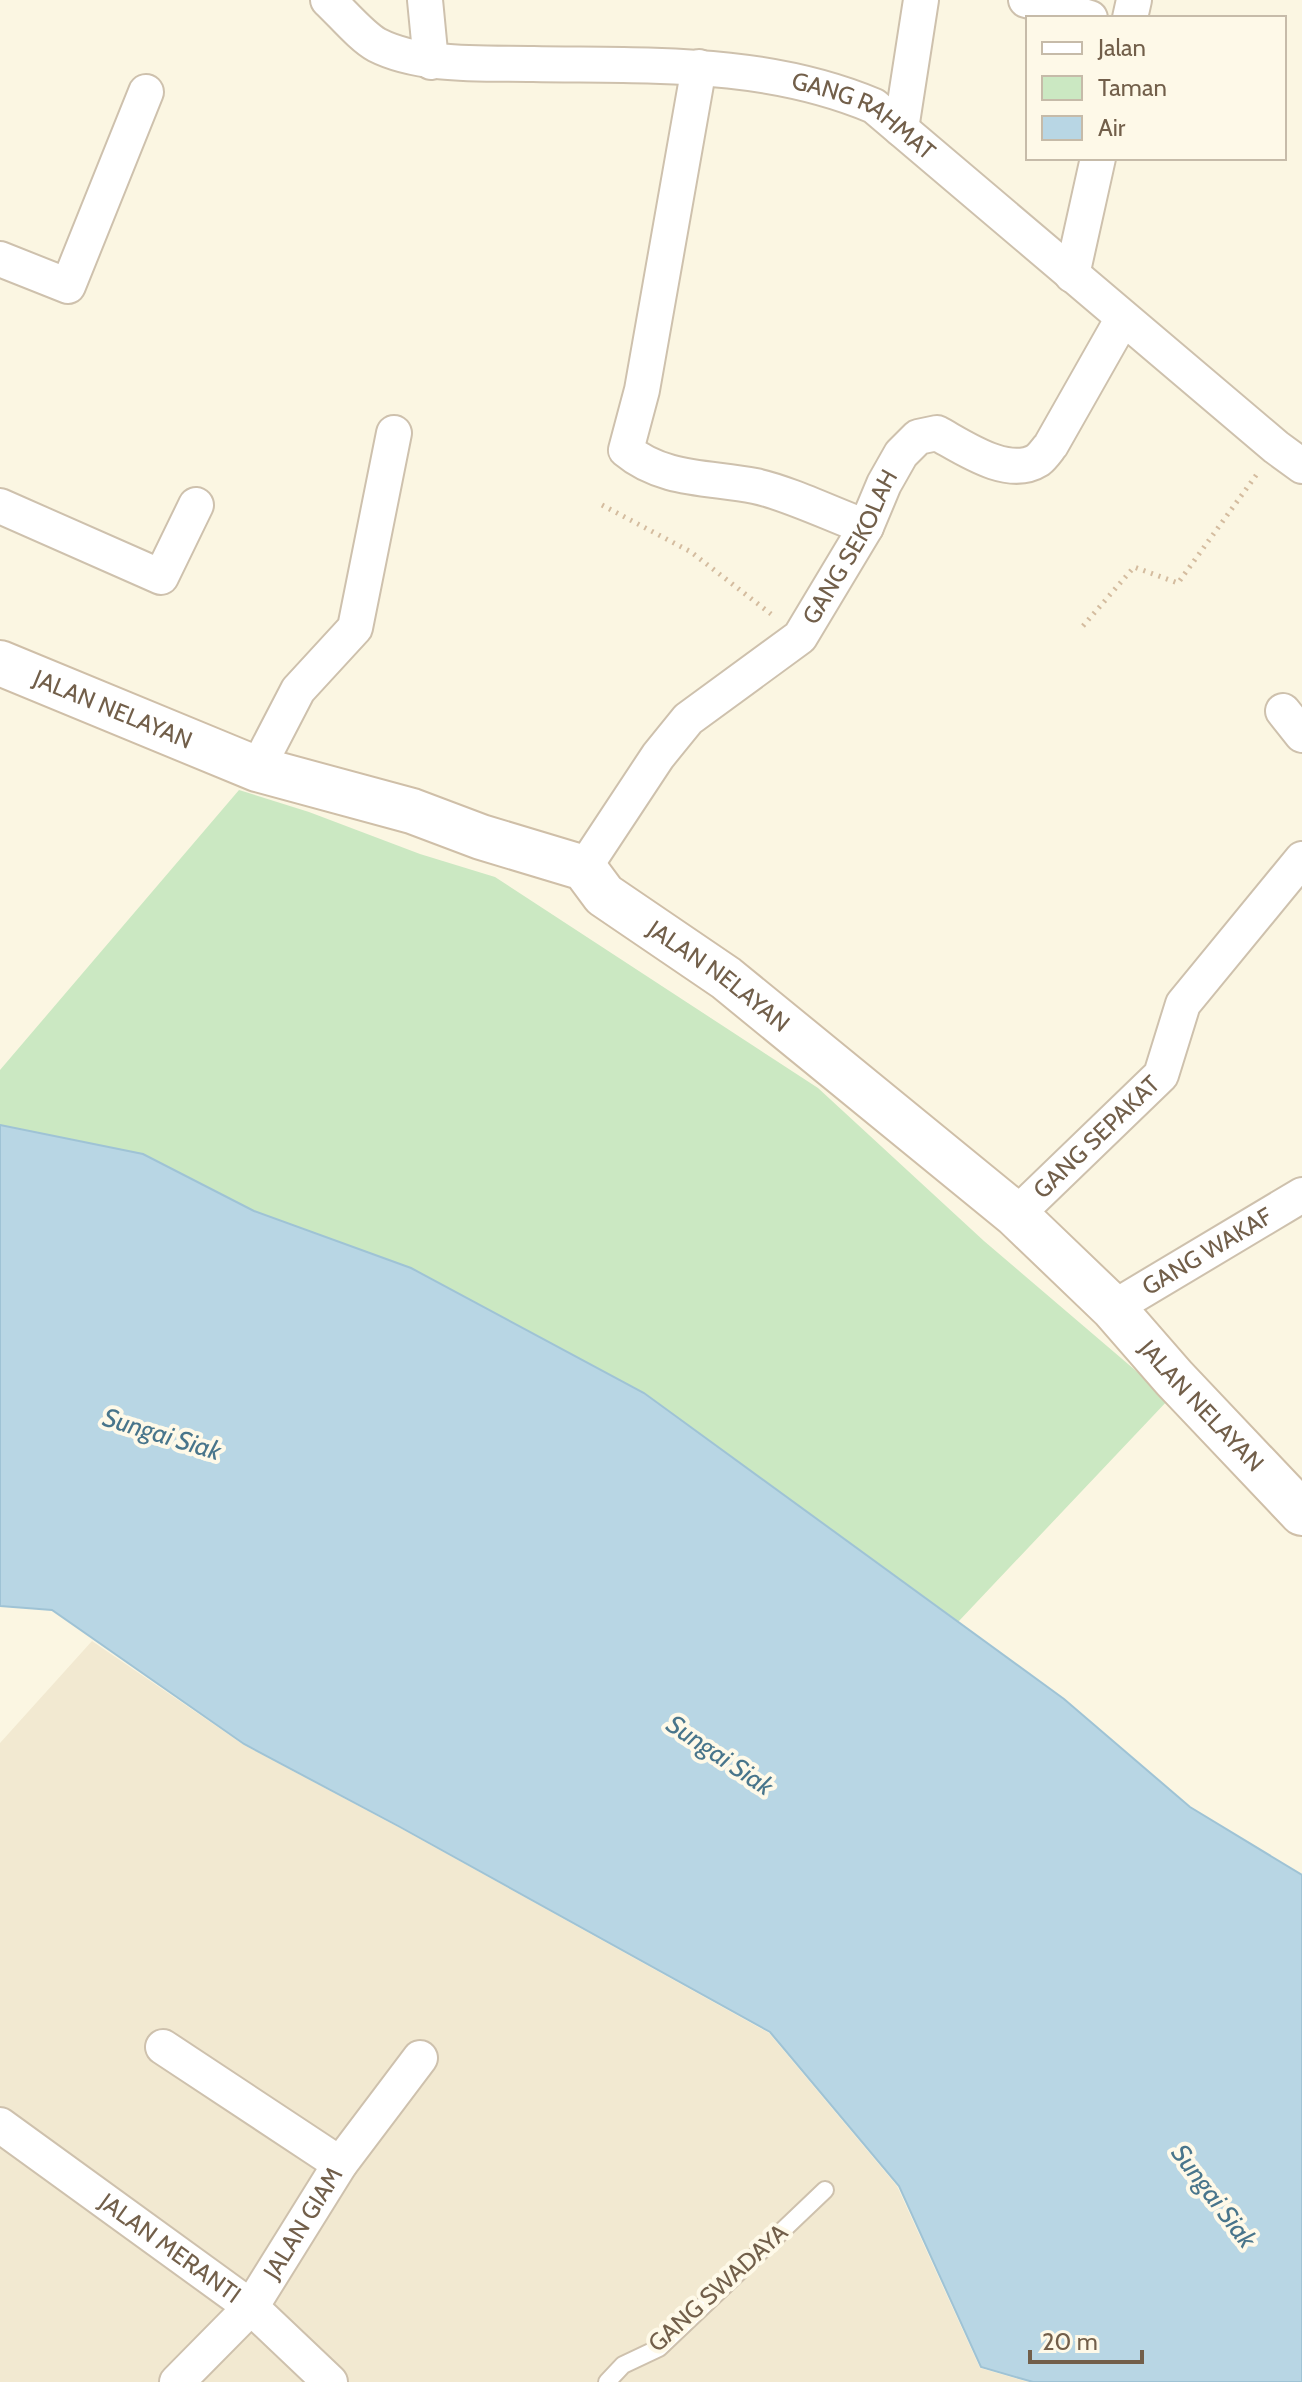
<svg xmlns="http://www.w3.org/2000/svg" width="1302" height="2382" viewBox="0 0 1302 2382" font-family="Cabin,sans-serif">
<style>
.residential{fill:#f2e9d1}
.green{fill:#cbe8c2}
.water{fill:#b8d6e4;stroke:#9fc3d5;stroke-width:2}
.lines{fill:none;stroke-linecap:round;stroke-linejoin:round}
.lane-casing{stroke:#cec1ad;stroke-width:20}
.street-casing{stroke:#cec1ad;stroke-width:38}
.secondary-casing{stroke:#cfbfa8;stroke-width:48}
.path{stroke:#d4bc9f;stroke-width:5;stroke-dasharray:2 6;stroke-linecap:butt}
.lane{stroke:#fff;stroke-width:16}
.street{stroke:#fff;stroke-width:34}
.secondary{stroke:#fff;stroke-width:44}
.labels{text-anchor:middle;stroke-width:8;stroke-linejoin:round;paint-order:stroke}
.street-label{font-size:24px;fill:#725f4a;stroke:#fef9e8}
.water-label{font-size:26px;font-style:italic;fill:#48758b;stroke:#fef9e8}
</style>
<rect width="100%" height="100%" fill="#fbf6e2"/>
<!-- residential -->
<g class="residential">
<path d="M92 1641 244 1745 400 1828 769 2033 897 2186 980 2368 1028 2382H333L0 2124V1743Z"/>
<path d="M0 2128 328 2382H0Z"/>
</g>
<!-- green -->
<path class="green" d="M239 790 309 812 420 854 495 877 818 1088 984 1241 1169 1399 958 1622 644 1393 411 1268 254 1211 143 1154 0 1125V1070Z"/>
<!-- water -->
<path class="water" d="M0 1125 143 1154 254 1211 411 1268 644 1393 1064 1699 1190 1807 1302 1875V2382H1033L981 2367 899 2186 770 2032 400 1827 244 1744 52 1610 0 1606Z"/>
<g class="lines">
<defs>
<path id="lane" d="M607 2382 623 2365 659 2348 825 2190"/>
<g id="street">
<path id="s1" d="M328 0C342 13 362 37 377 45 420 67 485 63 533 64 649 66 765 60 874 106L1276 447 1302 466"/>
<path d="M425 0 431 62"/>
<path d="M1026 0 1090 18"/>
<path d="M1130 18 1134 0"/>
<path d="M699 67 642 390 626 450C663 481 710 477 755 486 788 493 833 515 866 527"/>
<path d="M901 129 921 0"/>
<path d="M0 259 68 286 146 92"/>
<path d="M1072 275 1098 158"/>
<path d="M0 506 161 577 196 505"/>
<path d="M1283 711 1302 735"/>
<path d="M257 769 298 690 355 628 394 433"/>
<path id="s2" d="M584 868 658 756 688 719 800 637 866 527 884 484 901 454 918 437 937 433C963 447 1008 479 1038 460 1043 456 1047 450 1051 445L1123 318"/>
<path id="s3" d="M1016 1215 1161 1075 1183 1004 1302 859"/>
<path id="s4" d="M1113 1308 1302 1195"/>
<path d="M163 2047 340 2164"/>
<path id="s5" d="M0 2125 251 2307 330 2382"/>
<path id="s6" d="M177 2382 251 2307 340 2164 420 2058"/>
</g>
<g id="secondary">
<path id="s7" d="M0 663 257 769 412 811 481 837 584 868 604 895 726 978 1016 1215 1113 1308 1174 1378 1302 1513"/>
</g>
</defs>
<!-- lane casing -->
<use href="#lane" class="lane-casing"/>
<!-- street casing -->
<use href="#street" class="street-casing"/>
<!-- secondary casing -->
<use href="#secondary" class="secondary-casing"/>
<!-- path -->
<g class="path">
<path d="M602 505 691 552 771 614"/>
<path d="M1083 626 1134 567 1178 583 1257 474"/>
</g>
<!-- lane -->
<use href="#lane" class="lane"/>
<!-- street -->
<use href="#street" class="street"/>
<!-- secondary -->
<use href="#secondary" class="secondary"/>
</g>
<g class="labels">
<!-- street labels -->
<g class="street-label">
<text dy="8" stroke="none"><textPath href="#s1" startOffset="566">GANG RAHMAT</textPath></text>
<text dy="8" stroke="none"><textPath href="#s2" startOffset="424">GANG SEKOLAH</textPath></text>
<text dy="8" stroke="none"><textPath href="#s7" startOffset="122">JALAN NELAYAN</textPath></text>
<text dy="8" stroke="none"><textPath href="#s7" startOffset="794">JALAN NELAYAN</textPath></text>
<text dy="8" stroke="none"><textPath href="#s3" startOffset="112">GANG SEPAKAT</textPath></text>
<text dy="8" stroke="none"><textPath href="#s4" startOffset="110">GANG WAKAF</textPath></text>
<text dy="8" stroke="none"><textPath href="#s7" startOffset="1442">JALAN NELAYAN</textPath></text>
<text dy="8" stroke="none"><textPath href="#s6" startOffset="204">JALAN GIAM</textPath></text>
<text dy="8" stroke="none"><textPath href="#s5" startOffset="210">JALAN MERANTI</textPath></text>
<text transform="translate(718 2288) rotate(-42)" y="8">GANG SWADAYA</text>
</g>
<!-- water labels -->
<g class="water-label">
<text transform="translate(162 1434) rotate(17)" y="9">Sungai Siak</text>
<text transform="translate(720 1755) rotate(34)" y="9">Sungai Siak</text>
<text transform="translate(1214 2196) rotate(53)" y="9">Sungai Siak</text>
</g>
</g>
<!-- legend -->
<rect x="1026" y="16" width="260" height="144" fill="#fef9e8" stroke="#c6bba9" stroke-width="2"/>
<rect x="1042" y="42" width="40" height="12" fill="#ffffff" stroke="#c6bba9" stroke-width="2"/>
<text x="1098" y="56" font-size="24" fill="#725f4a">Jalan</text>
<rect x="1042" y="76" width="40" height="24" fill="#cbe8c2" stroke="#c6bba9" stroke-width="2"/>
<text x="1098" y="96" font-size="24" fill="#725f4a">Taman</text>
<rect x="1042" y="116" width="40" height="24" fill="#b8d6e4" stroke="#c6bba9" stroke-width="2"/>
<text x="1098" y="136" font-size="24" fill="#725f4a">Air</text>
<!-- scale -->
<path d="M1030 2350v12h112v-12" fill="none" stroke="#725f4a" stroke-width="4"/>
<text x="1042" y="2350" font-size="24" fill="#725f4a" stroke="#fef9e8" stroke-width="6" paint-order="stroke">20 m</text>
</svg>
